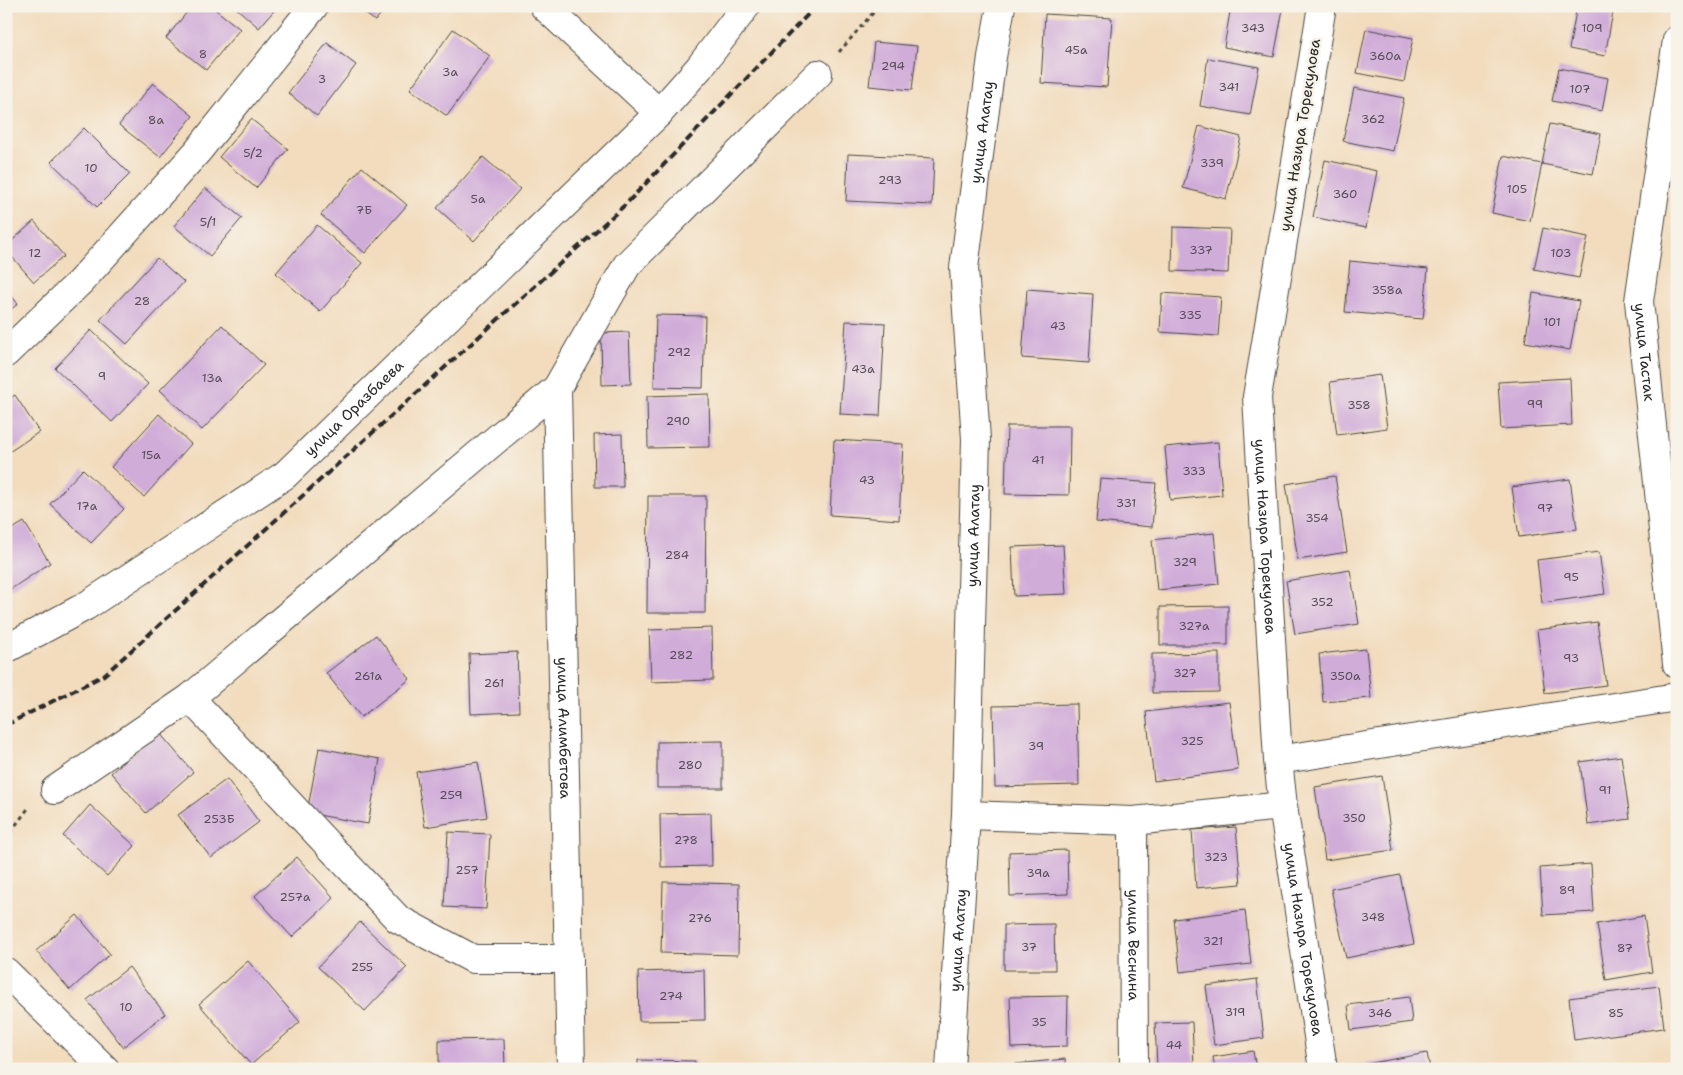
<svg xmlns="http://www.w3.org/2000/svg" width="1683" height="1075" viewBox="0 0 1683 1075" font-family="'Shantell Sans',sans-serif">
<style>
.building{fill:#d0acd9}
.lines{fill:none;stroke-linecap:round;stroke-linejoin:round}
.minor-casing{stroke:#494641;stroke-width:30}
.path{stroke:#494641;stroke-width:3;stroke-dasharray:4 4;stroke-linecap:butt}
.minor{stroke:#fff;stroke-width:28}
.rail{stroke:#2b2b2b;stroke-width:4;stroke-dasharray:8 4;stroke-linecap:butt}
.labels{text-anchor:middle;stroke-width:5;stroke-linejoin:round;paint-order:stroke}
.number-label{font-size:12px;fill:#544b56}
.street-label{font-size:15px;fill:#2b2b2b;stroke:#f7f3e8}
</style>
<rect width="100%" height="100%" fill="#f7f3e8"/>
<filter id="ink" filterUnits="userSpaceOnUse"><feTurbulence type="fractalNoise" baseFrequency=".02" numOctaves="2"/><feDisplacementMap in="SourceGraphic" scale="10" xChannelSelector="R" yChannelSelector="G"/><feConvolveMatrix kernelMatrix="1 2 1 2 8 2 1 2 1" color-interpolation-filters="sRGB"/></filter>
<filter id="wash" filterUnits="userSpaceOnUse"><feTurbulence type="fractalNoise" baseFrequency=".0096" numOctaves="4" result="noise"/><feDisplacementMap in="SourceGraphic" scale="20" xChannelSelector="R" yChannelSelector="G"/><feGaussianBlur stdDeviation="1.12" result="paint"/><feColorMatrix in="noise" values="0 0 0 0 0 0 0 0 0 0 0 0 0 0 0 0 0 1.4 0 .05"/><feComposite in="paint" operator="in"/></filter>
<g filter="url(#wash)">
<rect width="100%" height="100%" fill="#f2dcbd"/>
<g id="blocks">
<!-- building -->
<g class="building">
<path d="M192 6H211L240 29 206 70 166 38Z"/>
<path d="M234 6H278L259 28Z"/>
<path d="M356 6H387L375 21Z"/>
<path d="M1231 6H1268L1283 9 1274 57 1224 47Z"/>
<path d="M1577 6H1614L1605 56 1569 49Z"/>
<path d="M1045 14 1112 18 1107 87 1041 83Z"/>
<path d="M453 29 490 56 447 116 410 89Z"/>
<path d="M1366 29 1413 38 1404 82 1357 73Z"/>
<path d="M874 42 917 46 912 90 869 86Z"/>
<path d="M327 43 356 65 317 116 288 93Z"/>
<path d="M1208 58 1259 67 1250 115 1200 106Z"/>
<path d="M1559 68 1608 78 1602 111 1552 101Z"/>
<path d="M153 83 193 116 160 157 119 125Z"/>
<path d="M1354 88 1404 98 1393 151 1343 141Z"/>
<path d="M251 119 288 149 256 188 219 157Z"/>
<path d="M1550 124 1601 134 1593 174 1542 164Z"/>
<path d="M1199 126 1241 137 1226 199 1183 188Z"/>
<path d="M84 128 130 174 97 207 51 162Z"/>
<path d="M848 154 934 158 932 205 846 201Z"/>
<path d="M1503 156 1542 164 1530 221 1492 213Z"/>
<path d="M483 157 520 189 474 241 437 208Z"/>
<path d="M1325 160 1377 171 1366 228 1313 217Z"/>
<path d="M362 167 407 205 365 253 321 215Z"/>
<path d="M205 188 242 218 210 256 174 226Z"/>
<path d="M34 221 64 256 34 282 6 250V246Z"/>
<path d="M317 225 362 263 320 312 276 273Z"/>
<path d="M1173 227 1230 229 1228 273 1172 271Z"/>
<path d="M1543 228 1588 237 1579 278 1534 269Z"/>
<path d="M157 258 184 282 127 344 100 320Z"/>
<path d="M1350 261 1428 269 1423 319 1345 312Z"/>
<path d="M6 289 18 304 6 313Z"/>
<path d="M1027 289 1093 294 1089 363 1022 358Z"/>
<path d="M1162 293 1221 297 1218 336 1160 332Z"/>
<path d="M1533 293 1579 301 1570 350 1525 342Z"/>
<path d="M656 315 705 316 703 388 654 387Z"/>
<path d="M846 321 885 323 880 416 840 414Z"/>
<path d="M222 325 264 365 202 430 160 390Z"/>
<path d="M91 330 148 384 112 422 55 368Z"/>
<path d="M629 332 631 384 602 385 601 333Z"/>
<path d="M1380 375 1387 428 1337 435 1330 382Z"/>
<path d="M1570 378 1572 425 1501 429 1498 382Z"/>
<path d="M709 394 710 447 648 448 647 396Z"/>
<path d="M15 395 39 432 6 454V401Z"/>
<path d="M159 414 191 444 144 497 111 467Z"/>
<path d="M1007 426H1070L1069 495 1005 494Z"/>
<path d="M622 434 623 487H595L594 435Z"/>
<path d="M834 440 903 444 899 520 830 515Z"/>
<path d="M1218 442 1222 495 1170 500 1165 447Z"/>
<path d="M83 469 124 509 91 543 50 504Z"/>
<path d="M1335 476 1347 552 1298 560 1286 484Z"/>
<path d="M1100 479 1156 483 1152 527 1096 522Z"/>
<path d="M1570 479 1577 529 1519 537 1512 487Z"/>
<path d="M648 496H706L705 613H647Z"/>
<path d="M24 522 50 563 11 589 6 581V533Z"/>
<path d="M1214 533 1219 584 1157 590 1152 540Z"/>
<path d="M1063 545 1066 594 1014 596 1012 547Z"/>
<path d="M1599 552 1605 594 1542 603 1537 560Z"/>
<path d="M1350 570 1359 624 1295 634 1286 581Z"/>
<path d="M1228 606V645H1160V607Z"/>
<path d="M1597 622 1606 685 1545 693 1537 630Z"/>
<path d="M712 628 713 680 651 682 649 630Z"/>
<path d="M376 635 410 679 361 717 326 673Z"/>
<path d="M1366 649 1371 698 1323 702 1319 654Z"/>
<path d="M517 652 519 712 471 714 469 654Z"/>
<path d="M1219 653V692L1152 693V654Z"/>
<path d="M1229 702 1238 770 1154 781 1146 712Z"/>
<path d="M1077 704 1079 785 995 787 993 706Z"/>
<path d="M158 731 193 772 146 813 111 773Z"/>
<path d="M723 741V788H657V742Z"/>
<path d="M319 748 380 759 368 824 307 813Z"/>
<path d="M1621 756 1630 819 1588 825 1580 762Z"/>
<path d="M478 762 487 817 425 827 416 772Z"/>
<path d="M1382 776 1393 850 1325 860 1315 787Z"/>
<path d="M227 779 259 822 211 858 178 815Z"/>
<path d="M90 805 135 846 107 876 63 836Z"/>
<path d="M711 813 712 866 661 867 660 814Z"/>
<path d="M1236 827 1241 884 1196 888 1192 830Z"/>
<path d="M448 832 490 834 486 909 444 907Z"/>
<path d="M1067 850 1068 894 1010 896 1009 852Z"/>
<path d="M297 857 334 898 292 937 255 896Z"/>
<path d="M1591 864 1594 912 1543 915 1540 868Z"/>
<path d="M1400 875 1414 944 1346 958 1331 889Z"/>
<path d="M663 882 739 884 738 955 661 953Z"/>
<path d="M1245 910 1251 964 1180 972 1174 919Z"/>
<path d="M77 915 110 954 70 990 36 951Z"/>
<path d="M1644 916 1652 972 1606 980 1597 924Z"/>
<path d="M360 922 407 967 365 1011 318 967Z"/>
<path d="M1054 924 1055 970H1004V925Z"/>
<path d="M248 961 300 1022 251 1065 199 1004Z"/>
<path d="M129 967 165 1014 123 1047 87 1000Z"/>
<path d="M704 970 705 1020 639 1021 638 972Z"/>
<path d="M1257 979 1264 1038 1214 1045 1206 986Z"/>
<path d="M1659 986 1664 1028 1574 1040 1569 998Z"/>
<path d="M1068 996 1067 1046 1012 1048 1010 997Z"/>
<path d="M1409 997 1412 1022 1351 1030 1348 1005Z"/>
<path d="M1192 1022 1194 1066 1157 1067 1155 1023Z"/>
<path d="M504 1039 505 1069H439V1040Z"/>
<path d="M1253 1051 1256 1069H1215L1213 1057Z"/>
<path d="M1427 1053 1430 1069H1355V1066Z"/>
<path d="M1065 1059 1066 1069H1016V1064Z"/>
<path d="M638 1060 695 1061V1069H638Z"/>
</g>
</g>
</g>
<g filter="url(#ink)">
<use href="#blocks" fill-opacity="0" stroke="#494641" stroke-width="1"/>
<g class="lines">
<defs>
<g id="minor">
<path d="M544 6 659 113 699 68 746 6"/>
<path id="s1" d="M1322 6 1257 397 1278 760 1283 806 1323 1069"/>
<path id="s2" d="M1677 40 1639 301 1677 664"/>
<path d="M6 353 80 282 197 152 314 6"/>
<path id="s3" d="M557 388 571 1069"/>
<path id="s4" d="M6 649 86 606 285 475 659 113"/>
<path d="M190 698 398 919 473 959H569"/>
<path d="M1278 760 1677 697"/>
<path d="M55 790 190 698 557 388 627 265 818 74"/>
<path d="M966 815 1133 821 1283 806"/>
<path id="s5" d="M1133 821 1134 1069"/>
<path d="M6 972 105 1069"/>
<path id="s6" d="M950 1069 966 815 976 439 964 268 992 57 1001 6"/>
</g>
</defs>
<!-- minor casing -->
<use href="#minor" class="minor-casing"/>
<!-- path -->
<g class="path">
<path d="M839 52 879 6"/>
<path d="M6 838 30 806"/>
</g>
<!-- minor -->
<use href="#minor" class="minor"/>
<!-- rail -->
<g class="rail">
<path d="M6 16 15 6"/>
<path d="M6 725 104 675 626 204 816 6"/>
</g>
</g>
</g>
<g class="labels">
<!-- number labels -->
<g class="number-label">
<text x="1253" y="32">343</text>
<text x="1592" y="32">109</text>
<text x="1076" y="54">45а</text>
<text x="203" y="58">8</text>
<text x="1385" y="60">360а</text>
<text x="893" y="70">294</text>
<text x="450" y="76">3а</text>
<text x="322" y="83">3</text>
<text x="1229" y="91">341</text>
<text x="1580" y="93">107</text>
<text x="1373" y="123">362</text>
<text x="156" y="124">8а</text>
<text x="253" y="157">5/2</text>
<text x="1212" y="167">339</text>
<text x="91" y="172">10</text>
<text x="890" y="184">293</text>
<text x="1517" y="193">105</text>
<text x="1345" y="198">360</text>
<text x="478" y="203">5а</text>
<text x="364" y="214">7Б</text>
<text x="208" y="226">5/1</text>
<text x="1201" y="254">337</text>
<text x="35" y="257">12</text>
<text x="1561" y="257">103</text>
<text x="1387" y="294">358а</text>
<text x="142" y="305">28</text>
<text x="1190" y="319">335</text>
<text x="1552" y="326">101</text>
<text x="1058" y="330">43</text>
<text x="679" y="356">292</text>
<text x="863" y="373">43а</text>
<text x="102" y="380">9</text>
<text x="212" y="382">13а</text>
<text x="1535" y="408">99</text>
<text x="1359" y="409">358</text>
<text x="678" y="425">290</text>
<text x="151" y="459">15а</text>
<text x="1038" y="464">41</text>
<text x="1194" y="475">333</text>
<text x="867" y="484">43</text>
<text x="1126" y="507">331</text>
<text x="87" y="510">17а</text>
<text x="1545" y="512">97</text>
<text x="1317" y="522">354</text>
<text x="677" y="559">284</text>
<text x="1185" y="566">329</text>
<text x="1571" y="581">95</text>
<text x="1322" y="606">352</text>
<text x="1194" y="630">327а</text>
<text x="681" y="659">282</text>
<text x="1571" y="662">93</text>
<text x="1185" y="677">327</text>
<text x="368" y="680">261а</text>
<text x="1345" y="680">350а</text>
<text x="494" y="687">261</text>
<text x="1192" y="745">325</text>
<text x="1036" y="750">39</text>
<text x="690" y="769">280</text>
<text x="1605" y="794">91</text>
<text x="451" y="799">259</text>
<text x="1354" y="822">350</text>
<text x="219" y="823">253Б</text>
<text x="686" y="844">278</text>
<text x="1216" y="861">323</text>
<text x="467" y="874">257</text>
<text x="1038" y="877">39а</text>
<text x="1567" y="894">89</text>
<text x="295" y="901">257а</text>
<text x="1373" y="921">348</text>
<text x="700" y="922">276</text>
<text x="1213" y="945">321</text>
<text x="1029" y="951">37</text>
<text x="1625" y="952">87</text>
<text x="362" y="971">255</text>
<text x="671" y="1000">274</text>
<text x="126" y="1011">10</text>
<text x="1235" y="1016">319</text>
<text x="1380" y="1017">346</text>
<text x="1616" y="1017">85</text>
<text x="1039" y="1026">35</text>
<text x="1174" y="1049">44</text>
</g>
<!-- street labels -->
<g class="street-label">
<text dy="5" stroke="none"><textPath href="#s6" startOffset="939">улица Алатау</textPath></text>
<text transform="translate(1300 135) rotate(-81)" y="5">улица Назира Торекулова</text>
<text dy="5" stroke="none"><textPath href="#s2" startOffset="315">улица Тастак</textPath></text>
<text dy="5" stroke="none"><textPath href="#s4" startOffset="425">улица Оразбаева</textPath></text>
<text dy="5" stroke="none"><textPath href="#s6" startOffset="534">улица Алатау</textPath></text>
<text dy="5" stroke="none"><textPath href="#s1" startOffset="536">улица Назира Торекулова</textPath></text>
<text dy="5" stroke="none"><textPath href="#s3" startOffset="340">улица Алимбетова</textPath></text>
<text dy="5" stroke="none"><textPath href="#s1" startOffset="941">улица Назира Торекулова</textPath></text>
<text dy="5" stroke="none"><textPath href="#s6" startOffset="129">улица Алатау</textPath></text>
<text dy="5" stroke="none"><textPath href="#s5" startOffset="124">улица Веснина</textPath></text>
</g>
</g>
<!-- margin -->
<rect width="1683" height="1075" fill="none" stroke="#f7f3e8" stroke-width="25"/>
</svg>
